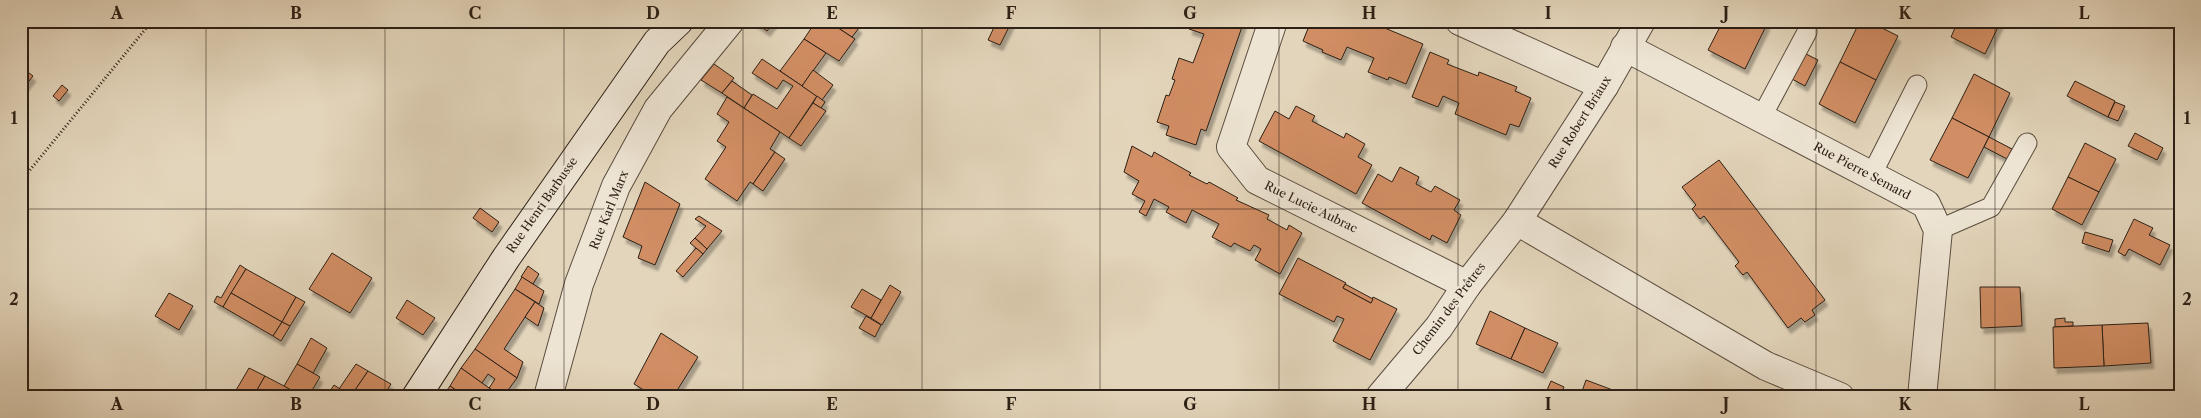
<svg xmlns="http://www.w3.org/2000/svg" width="2201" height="418" viewBox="0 0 2201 418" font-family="'Libre Caslon Text',serif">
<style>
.building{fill:#d18d64;stroke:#2c2016;filter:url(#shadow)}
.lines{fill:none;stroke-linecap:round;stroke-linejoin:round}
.lane-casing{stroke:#5a4d3f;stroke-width:21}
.street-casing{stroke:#5a4d3f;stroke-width:30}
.secondary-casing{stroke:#2c2016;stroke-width:30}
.path{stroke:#2c2016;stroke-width:3;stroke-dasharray:1 2.5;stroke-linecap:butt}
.lane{stroke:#ede4d3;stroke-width:19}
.street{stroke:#ede4d3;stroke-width:28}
.secondary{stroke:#ede4d3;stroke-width:28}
.grid{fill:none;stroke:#2c2016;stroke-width:1;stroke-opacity:0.55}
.labels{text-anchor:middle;stroke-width:5;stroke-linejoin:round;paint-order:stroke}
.street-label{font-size:12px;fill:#2c2016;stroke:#ede4d3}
.neatline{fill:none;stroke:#2c2016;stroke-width:2}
.grid-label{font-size:16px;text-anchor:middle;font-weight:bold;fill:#2c2016}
</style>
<defs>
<filter id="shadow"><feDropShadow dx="3" dy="5.5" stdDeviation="1" flood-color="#0004"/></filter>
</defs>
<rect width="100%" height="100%" fill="#e3d5bb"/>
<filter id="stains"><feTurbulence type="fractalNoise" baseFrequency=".004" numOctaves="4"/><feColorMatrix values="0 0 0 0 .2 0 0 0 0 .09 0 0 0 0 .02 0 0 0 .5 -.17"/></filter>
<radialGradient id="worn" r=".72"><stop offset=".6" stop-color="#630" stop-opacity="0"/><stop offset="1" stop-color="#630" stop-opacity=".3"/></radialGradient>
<!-- building -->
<g class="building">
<path d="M753 21H775L767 31Z"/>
<path d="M816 21H828L855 39 839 61 804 39Z"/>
<path d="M828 21H851L859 28 852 37Z"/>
<path d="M997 21H1012L1000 45 988 40Z"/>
<path d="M1192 21H1244L1206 131 1201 129 1196 145 1166 135 1169 126 1157 122 1166 95 1169 96 1175 80 1172 79 1179 58 1193 63 1204 34 1189 29Z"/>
<path d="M1311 21H1368L1423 44 1406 84 1389 77 1388 80 1368 72 1374 58 1347 47 1341 60 1322 52 1323 50 1303 41Z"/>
<path d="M1723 21H1762L1767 24 1745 69 1708 50Z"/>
<path d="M1860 21H1868L1898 36 1876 80 1840 62Z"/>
<path d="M1958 21H2001L1985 54 1951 37Z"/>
<path d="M804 39 826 53 802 86 780 71Z"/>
<path d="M1430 52 1449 60 1447 64 1478 76 1479 72 1517 87 1515 91 1531 98 1519 127 1510 124 1506 135 1455 114 1459 103 1443 96 1438 107 1412 97Z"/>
<path d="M1804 53 1818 60 1805 86 1792 79Z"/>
<path d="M762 59 817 96 789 138 744 108 753 94 777 109 793 86 783 80 777 89 752 73Z"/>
<path d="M1840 62 1876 80 1855 123 1819 104Z"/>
<path d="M714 64 734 78 722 93 701 80Z"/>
<path d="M21 67 33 76 21 91Z"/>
<path d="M813 70 833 85 822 100 802 86Z"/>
<path d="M1974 74 2010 93 1989 137 1952 118Z"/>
<path d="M732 81 752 95 744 108 722 93Z"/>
<path d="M2075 81 2115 101 2108 117 2067 96Z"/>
<path d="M62 85 68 90 59 101 53 96Z"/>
<path d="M817 96 825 102 821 108 813 103Z"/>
<path d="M727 97 780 132 770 149 775 152 753 184 750 182 737 201 705 179 726 147 717 141 729 122 717 114Z"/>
<path d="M2115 102 2125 106 2118 121 2108 117Z"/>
<path d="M813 103 826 111 801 146 789 138Z"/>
<path d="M1296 106 1315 116 1312 121 1344 138 1346 133 1365 144 1358 157 1372 165 1356 194 1259 141 1275 111 1289 119Z"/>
<path d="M1952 118 1989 137 1968 178 1930 160Z"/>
<path d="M2135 133 2163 148 2157 160 2128 146Z"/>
<path d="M1989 137 2012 149 2007 159 1984 147Z"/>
<path d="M2085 143 2116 159 2099 192 2068 177Z"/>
<path d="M1132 146 1152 157 1154 152 1191 173 1189 175 1207 184 1209 182 1238 198 1236 200 1269 215 1267 219 1287 230 1289 225 1302 233 1280 274 1255 260 1261 249 1254 245 1250 251 1234 243 1231 247 1212 237 1219 224 1192 210 1186 223 1166 212 1169 207 1154 199 1146 216 1139 212 1145 201 1132 194 1139 181 1124 172Z"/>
<path d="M775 152 785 159 763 191 753 184Z"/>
<path d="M1719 160 1825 300 1812 310 1815 315 1805 322 1801 318 1788 328 1747 272 1743 275 1735 266 1739 262 1704 216 1700 219 1692 209 1696 205 1682 187Z"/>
<path d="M1400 167 1419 177 1416 184 1431 192 1435 186 1460 200 1454 210 1461 215 1447 243 1432 235 1430 240 1362 203 1378 174 1392 182Z"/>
<path d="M2068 177 2099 192 2082 225 2052 209Z"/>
<path d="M645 182 680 204 655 265 638 258 642 246 623 237Z"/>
<path d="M480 208 499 222 492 232 473 218Z"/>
<path d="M699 216 722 231 707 249 695 238 706 226 695 219Z"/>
<path d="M2134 219 2153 228 2149 235 2170 245 2160 265 2129 249 2125 256 2118 252Z"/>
<path d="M2085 232 2113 240 2109 252 2082 243Z"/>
<path d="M695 238 707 249 703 254 690 243Z"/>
<path d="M696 248 703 254 683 277 676 271Z"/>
<path d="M332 253 372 278 350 313 309 289Z"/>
<path d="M1298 258 1346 283 1343 288 1371 303 1373 297 1397 309 1370 360 1333 341 1344 319 1337 316 1334 322 1279 294Z"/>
<path d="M240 265 246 269 223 307 214 302 217 296 221 298Z"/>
<path d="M528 266 539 274 533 284 521 277Z"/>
<path d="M246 269 296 297 282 322 231 293Z"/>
<path d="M522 277 544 291 539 304 515 289Z"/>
<path d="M1345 284 1373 299 1371 303 1343 288Z"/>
<path d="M890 285 901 292 882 325 871 318Z"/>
<path d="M1980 287H2020L2022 326 1981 328Z"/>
<path d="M515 289 535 302 504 349 523 362 517 378 475 349Z"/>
<path d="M862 289 881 300 871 318 851 307Z"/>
<path d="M169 293 193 306 179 330 155 316Z"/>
<path d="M231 293 282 322 273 336 223 307Z"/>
<path d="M296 297 305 302 290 326 282 322Z"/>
<path d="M407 300 435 318 423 335 396 318Z"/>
<path d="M535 302 544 308 538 326 525 317Z"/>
<path d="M1490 311 1525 328 1511 359 1476 344Z"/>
<path d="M866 316 881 325 875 337 859 328Z"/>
<path d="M2065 318V322H2073V326L2055 327V319Z"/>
<path d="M282 322 290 326 281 341 273 336Z"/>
<path d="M2148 323 2151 363 2104 366 2102 325Z"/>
<path d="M2102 325 2104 366 2054 368 2053 327Z"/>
<path d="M1525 328 1558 343 1543 373 1511 359Z"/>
<path d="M661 333 698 357 673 397H655L634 384Z"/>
<path d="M311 338 327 348 313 373 297 364Z"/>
<path d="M475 349 517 378 503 397 489 388 495 379 488 374 482 383 461 368Z"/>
<path d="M297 364 320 377 308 397H302L284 386Z"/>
<path d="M356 364 368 371 351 396 339 389Z"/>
<path d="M249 368 265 376 253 397H232Z"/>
<path d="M461 368 482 383 502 397H466L450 386Z"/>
<path d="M368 371 391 384 383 397H353L351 396Z"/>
<path d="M265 376 284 386 301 396 253 397Z"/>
<path d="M1586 380 1626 395 1625 397H1580Z"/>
<path d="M1551 381 1564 387 1560 397H1544Z"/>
<path d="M334 385 351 396 350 397H326Z"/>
<path d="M450 386 466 397H442Z"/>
</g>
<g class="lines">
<defs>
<g id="lane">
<path d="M1761 118 1807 32"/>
<path d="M1871 176 1917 85"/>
<path d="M1938 230 1991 207 2027 143"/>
</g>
<g id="street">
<path d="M1273 21 1231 147 1257 180 1467 285"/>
<path d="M1460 21 1604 86"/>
<path d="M1625 47 1926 204 1938 230 1922 397"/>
<path d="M1517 221 1766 366 1840 397"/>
<path d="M548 397 579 284 616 186 658 109 730 21"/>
<path d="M1380 397 1439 327 1467 285 1517 221 1604 86 1641 21"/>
</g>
<path id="secondary" d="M416 397 506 258 657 42 679 21"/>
</defs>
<!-- lane casing -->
<use href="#lane" class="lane-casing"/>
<!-- street casing -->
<use href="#street" class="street-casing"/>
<!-- secondary casing -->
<use href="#secondary" class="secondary-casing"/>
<!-- path -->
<path class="path" d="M21 181 152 21"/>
<!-- lane -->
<use href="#lane" class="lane"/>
<!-- street -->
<use href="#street" class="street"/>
<!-- secondary -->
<use href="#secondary" class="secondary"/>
</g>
<!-- grid -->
<path class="grid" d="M206 21V397M385 21V397M564 21V397M743 21V397M922 21V397M1100 21V397M1279 21V397M1458 21V397M1637 21V397M1816 21V397M1995 21V397M21 209H2180"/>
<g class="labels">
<!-- street labels -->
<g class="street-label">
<text transform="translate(1580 122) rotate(-58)" y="4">Rue Robert Briaux</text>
<text transform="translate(1862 171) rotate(28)" y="4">Rue Pierre Semard</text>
<text transform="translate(542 205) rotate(-55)" y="4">Rue Henri Barbusse</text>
<text transform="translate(1311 207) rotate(26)" y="4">Rue Lucie Aubrac</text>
<text transform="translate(609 210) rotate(-68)" y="4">Rue Karl Marx</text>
<text transform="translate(1449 309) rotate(-53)" y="4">Chemin des Prêtres</text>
</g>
</g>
<!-- margin -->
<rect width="2201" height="418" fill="none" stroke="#e3d5bb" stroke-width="55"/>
<rect x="28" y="28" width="2146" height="362" class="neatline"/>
<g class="grid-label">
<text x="117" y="19">A</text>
<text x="296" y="19">B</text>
<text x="475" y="19">C</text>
<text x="653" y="19">D</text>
<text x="832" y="19">E</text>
<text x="1011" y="19">F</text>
<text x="1190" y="19">G</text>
<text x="1369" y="19">H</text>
<text x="1548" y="19">I</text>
<text x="1726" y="19">J</text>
<text x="1905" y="19">K</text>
<text x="2084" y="19">L</text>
<text x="14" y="124">1</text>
<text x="2187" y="124">1</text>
<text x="14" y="305">2</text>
<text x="2187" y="305">2</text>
<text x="117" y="410">A</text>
<text x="296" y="410">B</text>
<text x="475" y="410">C</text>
<text x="653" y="410">D</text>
<text x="832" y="410">E</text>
<text x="1011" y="410">F</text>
<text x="1190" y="410">G</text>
<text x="1369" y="410">H</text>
<text x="1548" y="410">I</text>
<text x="1726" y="410">J</text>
<text x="1905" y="410">K</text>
<text x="2084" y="410">L</text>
</g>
<rect width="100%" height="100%" filter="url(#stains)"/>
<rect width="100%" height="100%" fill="url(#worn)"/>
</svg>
